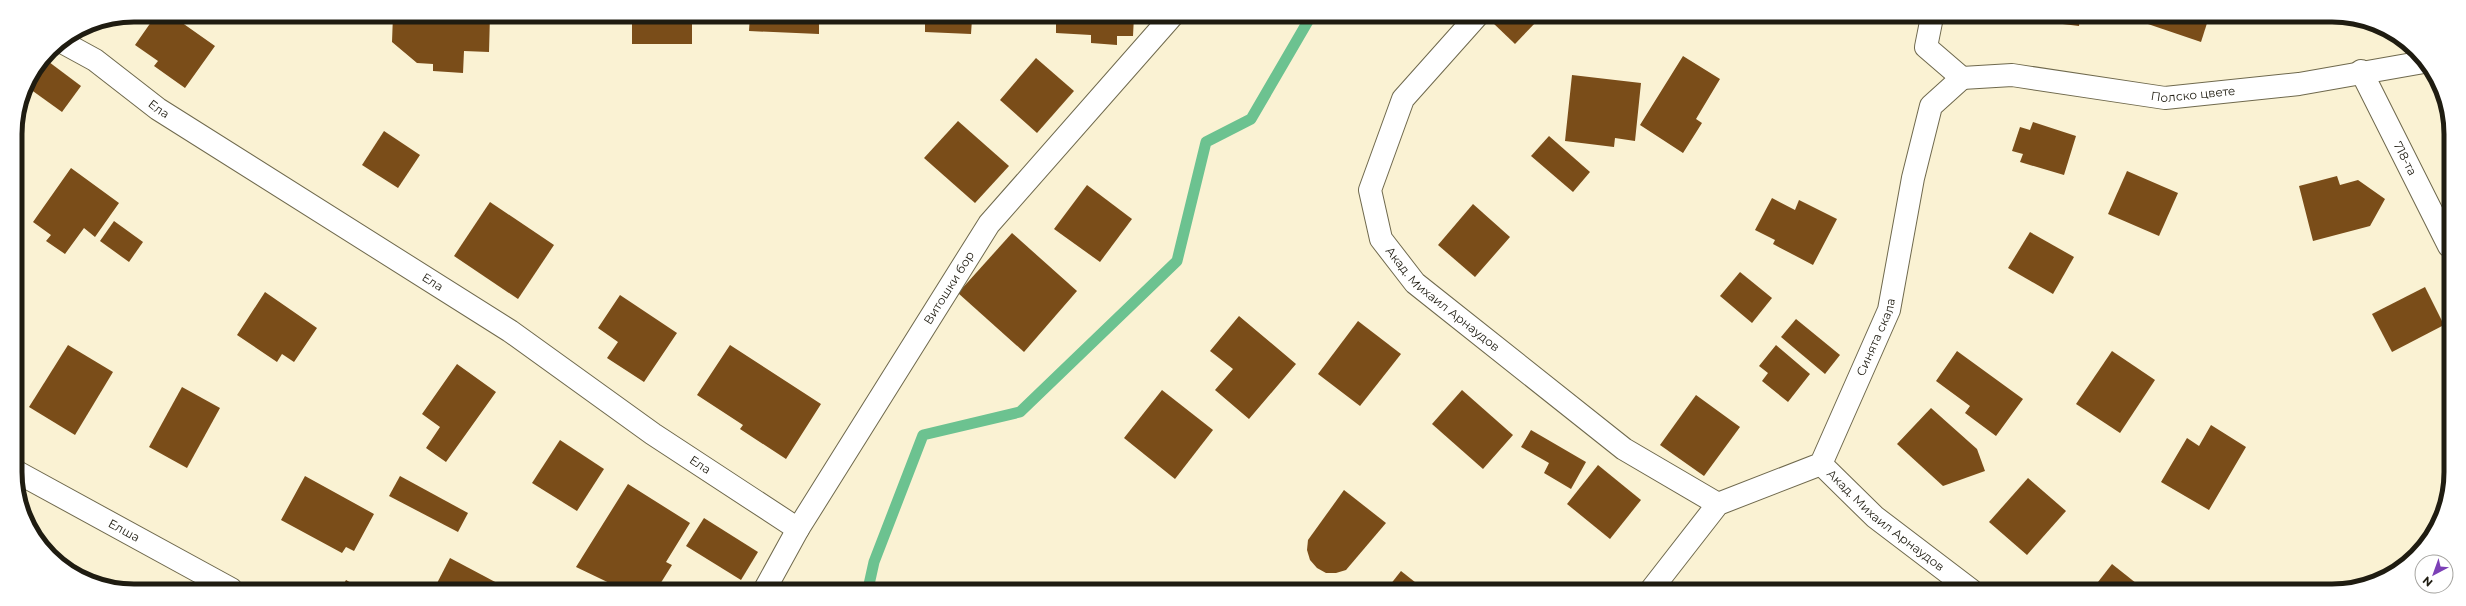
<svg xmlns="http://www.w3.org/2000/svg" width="2466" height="606" viewBox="0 0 2466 606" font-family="Montserrat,sans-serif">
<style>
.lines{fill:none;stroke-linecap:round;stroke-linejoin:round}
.stream{stroke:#6cc290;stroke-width:11}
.building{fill:#7a4d19}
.minor-casing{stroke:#6f694d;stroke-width:24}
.minor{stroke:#fff;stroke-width:22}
.labels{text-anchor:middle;stroke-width:4;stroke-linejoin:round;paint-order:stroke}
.street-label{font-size:12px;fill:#1f1c11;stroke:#fff}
.rim{fill:none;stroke:#1f1c11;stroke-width:5}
</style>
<rect width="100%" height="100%" fill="#faf2d3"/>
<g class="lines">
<!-- stream -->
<path class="stream" d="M868 589 874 562 923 435 1020 412 1177 261 1206 142 1251 119 1311 16"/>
</g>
<!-- building -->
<g class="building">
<path d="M156 15H171L215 46 185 88 154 66 158 61 135 45Z"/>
<path d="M393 15H490L489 52 464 51 463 73 433 71V64L417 63 392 42Z"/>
<rect x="632" y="16" width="60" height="28"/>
<path d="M750 16H819V34L749 31Z"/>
<path d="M925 16H1011V20L972 19 971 34 925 32Z"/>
<path d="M1056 16H1134L1133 36H1117V45L1091 43V35L1056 33Z"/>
<path d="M1498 16H1535L1538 20 1515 44 1492 22Z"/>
<path d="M2029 17H2080L2079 26 2029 20Z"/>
<path d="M2144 17H2209L2201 42 2142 22Z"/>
<path d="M1683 56 1720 79 1696 119 1702 123 1683 153 1640 125Z"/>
<path d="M1036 58 1074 91 1037 133 1000 100Z"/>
<path d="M49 62 81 86 62 112 30 89Z"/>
<path d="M1572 75 1641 83 1635 141 1615 138 1614 147 1565 141Z"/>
<path d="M958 121 1009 166 975 203 924 158Z"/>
<path d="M2033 122 2076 136 2064 175 2020 162 2023 154 2012 151 2020 127 2030 130Z"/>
<path d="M384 131 420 155 398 188 362 165Z"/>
<path d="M1549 136 1590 172 1573 192 1531 156Z"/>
<path d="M71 168 119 203 95 237 84 228 65 254 46 241 51 235 33 222Z"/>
<path d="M2127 171 2178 193 2159 236 2108 214Z"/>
<path d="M2337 176 2340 185 2358 180 2385 199 2370 226 2313 241 2299 186Z"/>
<path d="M1087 185 1132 219 1100 262 1054 229Z"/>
<path d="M1772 198 1795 210 1799 200 1837 219 1813 265 1773 244 1775 240 1755 230Z"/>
<path d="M490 202 554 245 518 299 454 256Z"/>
<path d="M1473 204 1510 237 1475 277 1438 245Z"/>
<path d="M114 221 143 242 129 262 100 241Z"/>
<path d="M2030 232 2074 257 2053 294 2008 268Z"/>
<path d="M1012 233 1077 291 1024 352 958 293Z"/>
<path d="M1740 272 1772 298 1752 323 1720 296Z"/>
<path d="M2425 287 2444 325 2392 352 2372 314Z"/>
<path d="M265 292 317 328 294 362 282 354 277 362 237 335Z"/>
<path d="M620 295 677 333 644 382 607 358 618 342 598 328Z"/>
<path d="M1239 316 1296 364 1249 419 1215 390 1233 369 1210 351Z"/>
<path d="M1796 319 1840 355 1825 374 1781 337Z"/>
<path d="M1358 321 1401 354 1360 406 1318 374Z"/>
<path d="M68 345 113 372 75 435 29 407Z"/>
<path d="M730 345 821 404 786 459 740 429 743 425 697 395Z"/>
<path d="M1776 345 1810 374 1788 402 1762 381 1768 373 1759 366Z"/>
<path d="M1957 351 2023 399 1996 436 1965 413 1970 406 1936 381Z"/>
<path d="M2112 351 2155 380 2120 433 2076 404Z"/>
<path d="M457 364 496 392 446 462 426 448 440 427 422 414Z"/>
<path d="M182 387 220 408 187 468 149 447Z"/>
<path d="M1162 390 1213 430 1175 479 1124 438Z"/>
<path d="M1462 390 1513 435 1483 469 1432 424Z"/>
<path d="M1696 395 1740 427 1704 476 1660 445Z"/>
<path d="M1931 408 1977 449 1985 471 1943 486 1897 444Z"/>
<path d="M2211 425 2246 447 2209 510 2161 482 2187 438 2199 446Z"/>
<path d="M1531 430 1586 462 1571 489 1544 473 1549 463 1521 447Z"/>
<path d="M560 440 604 469 577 511 532 483Z"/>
<path d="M1598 465 1641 500 1610 539 1567 504Z"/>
<path d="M305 476 374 514 354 551 346 547 342 553 281 520Z"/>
<path d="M400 476 468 513 458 532 389 496Z"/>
<path d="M2028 478 2066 511 2027 555 1989 522Z"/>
<path d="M628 484 690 523 666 562 672 565 657 589H622L576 567Z"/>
<path d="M1344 490 1386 523 1346 570 1336 573H1326L1317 568 1310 560 1307 550 1308 540Z"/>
<path d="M704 518 758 552 741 580 686 546Z"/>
<path d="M450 558 499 584 496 589H434Z"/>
<path d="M2112 564 2146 591H2091Z"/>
<path d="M1401 571 1425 590H1386Z"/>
<path d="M346 580 362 589H341Z"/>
</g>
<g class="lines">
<defs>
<g id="minor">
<path id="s1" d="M1477 16 1403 99 1370 190 1381 239 1415 283 1624 449 1718 504"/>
<path d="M1932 17 1926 47 1962 78"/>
<path id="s2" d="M62 42 95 60 158 109 510 331 653 434 798 529"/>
<path id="s3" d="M2361 71 2449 246"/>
<path id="s4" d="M1962 78 2012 75 2165 98 2299 84 2424 62"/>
<path id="s5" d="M1821 464 1875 517 1971 590"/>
<path id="s6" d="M17 472 231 589"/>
<path id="s7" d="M765 589 798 529 989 224 1172 16"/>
<path id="s8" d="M1651 590 1718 504 1821 464 1889 310 1913 178 1931 106 1962 78"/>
</g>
</defs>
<!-- minor casing -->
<use href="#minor" class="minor-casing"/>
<!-- minor -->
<use href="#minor" class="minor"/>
</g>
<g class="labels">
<!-- street labels -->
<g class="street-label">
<text dy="4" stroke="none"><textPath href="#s4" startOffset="233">Полско цвете</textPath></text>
<text dy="4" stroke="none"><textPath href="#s2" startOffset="118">Ела</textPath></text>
<text dy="4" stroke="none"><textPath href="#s3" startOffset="98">718-та</textPath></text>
<text dy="4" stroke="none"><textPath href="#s2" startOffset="442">Ела</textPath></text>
<text dy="4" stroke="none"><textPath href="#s7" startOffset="353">Витошки бор</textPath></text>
<text dy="4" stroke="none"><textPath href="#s1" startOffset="345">Акад. Михаил Арнаудов</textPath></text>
<text dy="4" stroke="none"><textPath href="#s8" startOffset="358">Синята скала</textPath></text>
<text dy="4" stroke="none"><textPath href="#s2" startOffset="766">Ела</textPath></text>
<text dy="4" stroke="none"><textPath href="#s5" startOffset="86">Акад. Михаил Арнаудов</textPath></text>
<text dy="4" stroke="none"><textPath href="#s6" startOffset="122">Елша</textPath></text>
</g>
</g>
<!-- crop -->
<path d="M0 0H2466V606H0ZM134 22H2332A112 112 0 0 1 2444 134V472A112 112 0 0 1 2332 584H134A112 112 0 0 1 22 472V134A112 112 0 0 1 134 22Z" fill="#fff" fill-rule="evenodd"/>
<path class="rim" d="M134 22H2332A112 112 0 0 1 2444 134V472A112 112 0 0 1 2332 584H134A112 112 0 0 1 22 472V134A112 112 0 0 1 134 22Z"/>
<!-- north arrow -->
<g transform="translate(2434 574) rotate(221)"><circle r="19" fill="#ffffff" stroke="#a5a4a0"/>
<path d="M0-3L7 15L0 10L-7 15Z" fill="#7c40b6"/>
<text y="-6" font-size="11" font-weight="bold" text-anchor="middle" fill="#1f1c11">N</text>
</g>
</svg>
